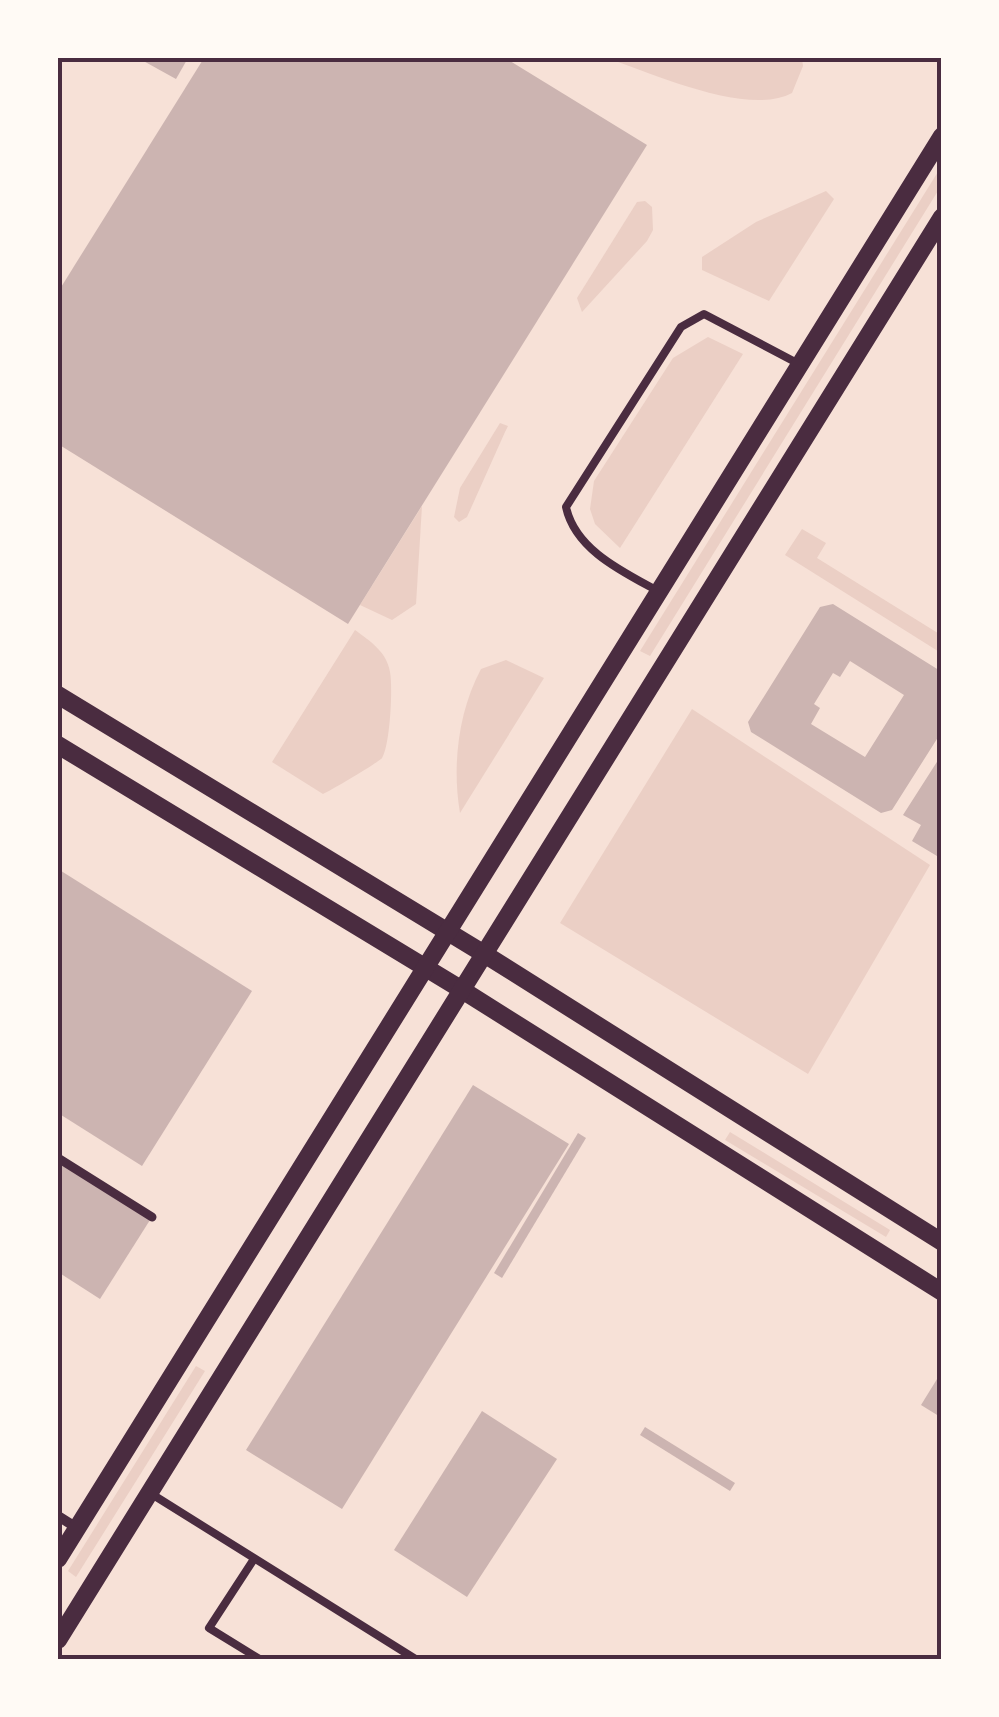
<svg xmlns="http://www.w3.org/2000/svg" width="999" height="1717" viewBox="0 0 999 1717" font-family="Karla,sans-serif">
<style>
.green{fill:#ebcfc5}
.building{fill:#ccb4b1;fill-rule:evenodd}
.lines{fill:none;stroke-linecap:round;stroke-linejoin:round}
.service{stroke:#4a2c40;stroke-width:8}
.pedestrian{stroke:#4a2c40;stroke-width:9}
.minor{stroke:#4a2c40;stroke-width:10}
.tertiary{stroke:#4a2c40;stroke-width:18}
.neatline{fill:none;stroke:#4a2c40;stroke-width:4}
</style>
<rect width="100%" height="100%" fill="#f7e1d7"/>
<!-- green -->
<g class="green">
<path d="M607 58H802L803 66 792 93C748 117 651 73 607 58Z"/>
<path d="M941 167V186L650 656 640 651Z"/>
<path d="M826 191 834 199 769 301 702 270V257L756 222Z"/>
<path d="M645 201 652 207 653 230 647 241 582 312 577 298 637 202Z"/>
<path d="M708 337 743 354 620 548 595 524 590 509 594 481 673 358Z"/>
<path d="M500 423 508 426 505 432 467 517 459 522 454 517 460 488Z"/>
<path d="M422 506 416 604 392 620 360 605Z"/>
<path d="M802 529 826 543 817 558 941 635V653L785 555Z"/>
<path d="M355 630C370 641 387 652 390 672 393 688 390 746 382 758 379 762 330 791 323 794L272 762Z"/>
<path d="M506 660 544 678 460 813C452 766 458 712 481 669Z"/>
<path d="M692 709 930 865 808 1074 560 923Z"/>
<path d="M730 1132 890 1230 886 1237 725 1140Z"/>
<path d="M196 1366 205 1371 76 1577 68 1571Z"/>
</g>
<!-- building -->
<g class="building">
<path d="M138 58H188L176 79Z"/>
<path d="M204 58H505L647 145 348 624 58 444V292Z"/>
<path d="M833 604 942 672V731L892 810 881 813 751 732 748 722 820 607ZM850 661 904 695 865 757 811 724 820 708 814 704 833 673 840 677Z"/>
<path d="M942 754V859L912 841 921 825 903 815Z"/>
<path d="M58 869 252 991 142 1166 58 1113Z"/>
<path d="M473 1085 569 1144 342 1509 246 1450Z"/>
<path d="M578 1133 586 1138 502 1278 494 1273Z"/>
<path d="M58 1162 150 1220 100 1299 58 1272Z"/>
<path d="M942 1371V1418L921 1405Z"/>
<path d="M482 1411 557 1459 467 1597 394 1550Z"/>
<path d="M645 1427 735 1483 730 1491 640 1435Z"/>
</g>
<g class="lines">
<!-- service -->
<g class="service">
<path d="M656 590C621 571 575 549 566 507L681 327 704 314 799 364"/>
<path d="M150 1493 417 1660"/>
<path d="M254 1559 209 1628 261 1660"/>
</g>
<!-- pedestrian -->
<path class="pedestrian" d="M58 1158 152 1217"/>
<!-- minor -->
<path class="minor" d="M58 1516 77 1528"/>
<!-- tertiary -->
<g class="tertiary">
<path d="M58 695 481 952 942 1242"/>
<path d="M58 745 459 988 942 1292"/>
<path d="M58 1559 942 136"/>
<path d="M58 1640 942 217"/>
</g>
</g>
<!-- border -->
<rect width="999" height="1717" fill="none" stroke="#fffaf5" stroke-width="120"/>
<rect x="60" y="60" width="879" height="1597" class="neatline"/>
</svg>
